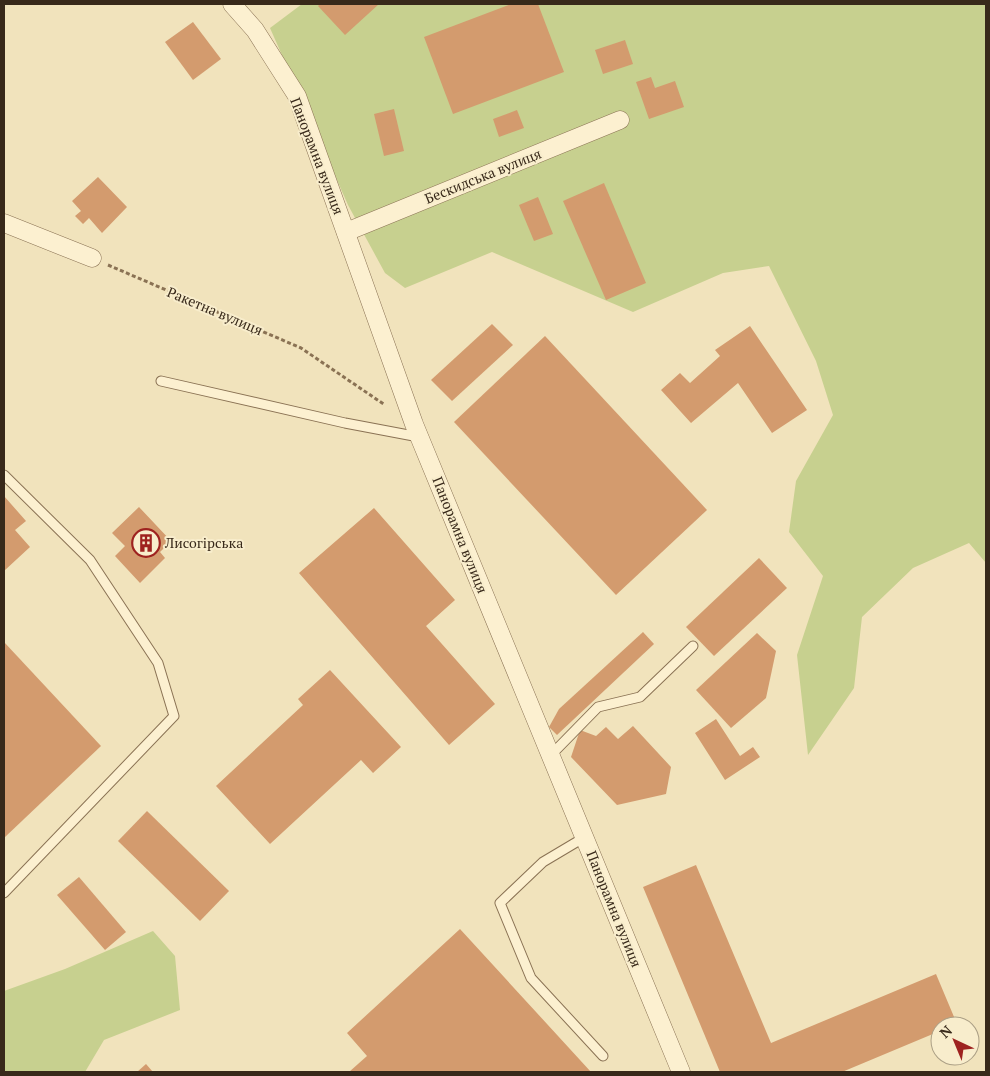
<svg xmlns="http://www.w3.org/2000/svg" width="990" height="1076" viewBox="0 0 990 1076" font-family="'PT Serif',serif">
<style>
.green{fill:#c7d08f}
.building{fill:#d39b6e}
.lines{fill:none;stroke-linecap:round;stroke-linejoin:round}
.service-casing{stroke:#8a7254;stroke-width:11}
.minor-casing{stroke:#8a7254;stroke-width:19}
.path{stroke:#8a7254;stroke-width:3;stroke-dasharray:4 2.5;stroke-linecap:butt}
.service{stroke:#fcf0d0;stroke-width:9}
.minor{stroke:#fcf0d0;stroke-width:18}
.labels{text-anchor:middle;stroke-width:4;stroke-linejoin:round;paint-order:stroke}
.street-label{font-size:14px;fill:#38291a;stroke:#f8edcc}
.poi-label{font-size:14px;fill:#38291a;stroke:#f8edcc;text-anchor:start}
</style>
<rect width="100%" height="100%" fill="#f1e3bc"/>
<!-- green -->
<g class="green">
<path d="M302 4H986V563L969 543 913 568 862 617 854 688 808 755 797 655 823 576 789 532 796 481 833 415 816 361 769 266 723 273 633 312 492 252 405 288 385 273 348 205 270 28Z"/>
<path d="M153 931 175 956 180 1010 104 1040 85 1072H4V991L65 969Z"/>
</g>
<!-- building -->
<g class="building">
<path d="M320 4H379L345 35 318 6Z"/>
<path d="M511 4H538L564 72 453 114 424 37Z"/>
<path d="M193 22 221 59 193 80 165 42Z"/>
<path d="M625 40 633 64 603 74 595 50Z"/>
<path d="M651 77 655 88 675 81 684 107 649 119 636 82Z"/>
<path d="M394 109 404 151 384 156 374 114Z"/>
<path d="M517 110 524 128 499 137 493 119Z"/>
<path d="M98 177 127 207 102 233 89 218 83 224 75 216 81 211 72 201Z"/>
<path d="M604 183 646 283 606 300 563 201Z"/>
<path d="M538 197 553 234 534 241 519 205Z"/>
<path d="M492 324 513 345 452 401 431 380Z"/>
<path d="M750 326 807 410 772 433 738 383 691 423 661 390 680 373 690 383 720 356 715 350Z"/>
<path d="M545 336 707 510 616 595 454 422Z"/>
<path d="M4 496 26 521 15 530 30 547 4 571Z"/>
<path d="M139 507 171 541 160 552 165 558 140 583 115 556 125 546 112 533Z"/>
<path d="M374 508 455 600 426 626 495 704 449 745 299 573Z"/>
<path d="M759 558 787 588 714 656 686 627Z"/>
<path d="M643 632 654 644 557 735 549 727 559 709Z"/>
<path d="M757 633 776 651 766 698 731 728 696 690Z"/>
<path d="M4 642 101 746 4 838Z"/>
<path d="M330 670 401 747 373 773 361 760 270 844 216 786 303 705 298 699Z"/>
<path d="M716 719 740 756 753 747 760 757 725 780 695 733Z"/>
<path d="M633 726 671 767 666 794 617 805 571 757 580 730 596 736 606 727 618 739Z"/>
<path d="M147 811 229 891 200 921 118 841Z"/>
<path d="M696 865 771 1043 936 974 957 1024 952 1026H940V1031L842 1072H720L643 887Z"/>
<path d="M79 877 126 932 105 950 57 895Z"/>
<path d="M460 929 591 1072H349L367 1056 347 1033Z"/>
<path d="M146 1064 153 1072H137Z"/>
</g>
<g class="lines">
<defs>
<g id="service">
<path d="M161 381 345 423 419 437"/>
<path d="M4 475 90 560 158 663 174 716 4 893"/>
<path d="M551 755 598 707 640 697 693 646"/>
<path d="M585 837 543 862 500 903 531 978 603 1056"/>
</g>
<g id="minor">
<path d="M232 4 255 30 297 96 414 424 681 1072"/>
<path d="M4 223 92 258"/>
<path d="M346 232 620 120"/>
</g>
</defs>
<!-- service casing -->
<use href="#service" class="service-casing"/>
<!-- minor casing -->
<use href="#minor" class="minor-casing"/>
<!-- path -->
<path class="path" d="M108 265 301 348 385 405"/>
<!-- service -->
<use href="#service" class="service"/>
<!-- minor -->
<use href="#minor" class="minor"/>
</g>
<!-- icons -->
<defs>
<symbol id="building-ring" viewBox="-11 -11 22 22"><circle r="9.5" fill="#f8edcc" stroke="#9e221f" stroke-width="1.5"/><path d="M-4-6H4V6H1V3H-1V6H-4ZM-2.5-4.3h1.7v1.8h-1.7ZM.8-4.3h1.7v1.8H.8ZM-2.5-1h1.7V.8h-1.7ZM.8-1h1.7V.8H.8Z" fill="#9e221f"/></symbol>
</defs>
<g fill-rule="evenodd">
<use href="#building-ring" x="130" y="527" width="32" height="32"/>
</g>
<g class="labels">
<!-- street labels -->
<g class="street-label">
<text transform="translate(317 156) rotate(69)" y="5">Панорамна вулиця</text>
<text transform="translate(483 176) rotate(-22)" y="5">Бескидська вулиця</text>
<text transform="translate(215 311) rotate(23)" y="5">Ракетна вулиця</text>
<text transform="translate(460 535) rotate(68)" y="5">Панорамна вулиця</text>
<text transform="translate(614 909) rotate(68)" y="5">Панорамна вулиця</text>
</g>
<!-- poi labels -->
<g class="poi-label">
<text x="165" y="548">Лисогірська</text>
</g>
</g>
<!-- border -->
<rect width="990" height="1076" fill="none" stroke="#38291a" stroke-width="10"/>
<!-- north arrow -->
<g transform="translate(955 1041) rotate(316)"><circle r="24" fill="#f8edcc" stroke="#ab9f85"/>
<path d="M0-4L9 19L0 12L-9 19Z" fill="#9e221f"/>
<text y="-8" font-size="14" font-weight="bold" text-anchor="middle" fill="#38291a">N</text>
</g>
</svg>
